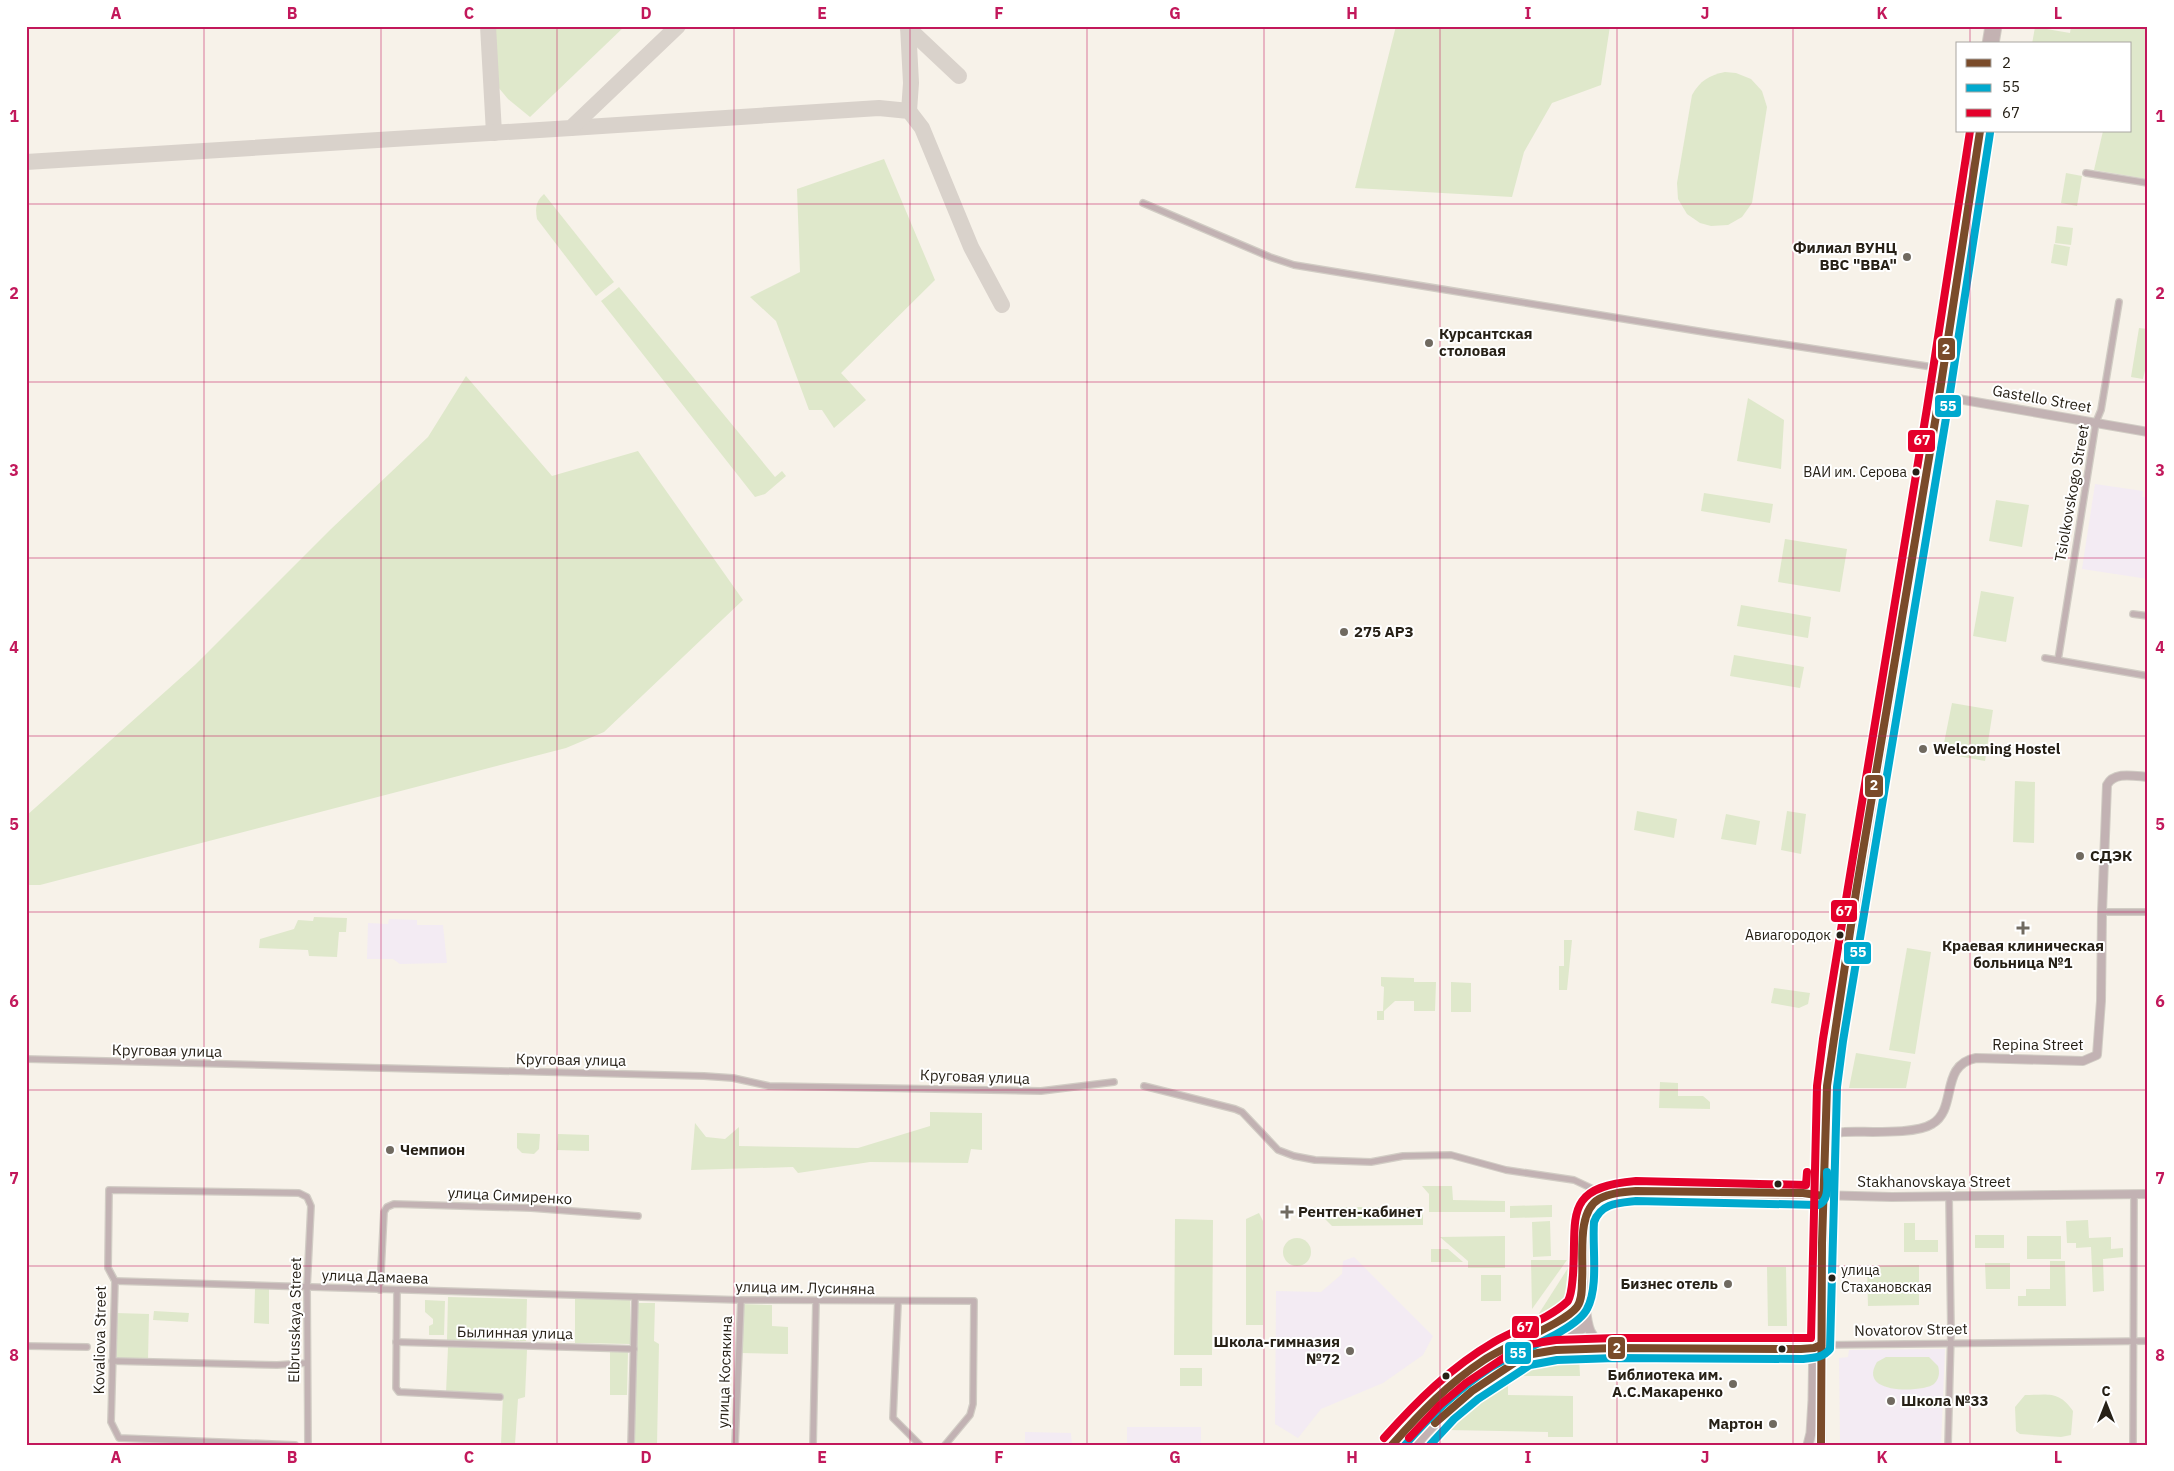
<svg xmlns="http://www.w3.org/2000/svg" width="2174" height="1471" viewBox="0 0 2174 1471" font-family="'IBM Plex Sans',sans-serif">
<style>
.education{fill:#f3ebf3}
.green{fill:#dfe8cb}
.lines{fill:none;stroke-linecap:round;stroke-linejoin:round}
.taxiway{stroke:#d9d2cb;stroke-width:16}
.minor-casing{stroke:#d1ccc4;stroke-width:8}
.tertiary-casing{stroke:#d1ccc4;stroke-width:10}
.secondary-casing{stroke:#d1ccc4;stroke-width:11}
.primary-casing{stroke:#d1ccc4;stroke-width:11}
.minor{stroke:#c2b2b3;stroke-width:5.5}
.tertiary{stroke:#c2b2b3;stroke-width:8}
.secondary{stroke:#c1b0b1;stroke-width:9}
.primary{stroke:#c3b2b2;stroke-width:9}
.bus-1-casing{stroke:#fff;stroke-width:11}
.bus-2-casing{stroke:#fff;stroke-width:11}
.bus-3-casing{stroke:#fff;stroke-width:11}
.bus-1{stroke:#7a4b2a;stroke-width:8}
.bus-2{stroke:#00a9ce;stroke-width:8}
.bus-3{stroke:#e4002b;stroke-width:8}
.grid{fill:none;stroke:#c2185b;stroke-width:1;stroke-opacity:0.55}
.poi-dot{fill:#706a60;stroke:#fff;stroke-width:2}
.bus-dot{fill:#272117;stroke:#fff;stroke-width:2}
.labels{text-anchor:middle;stroke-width:4;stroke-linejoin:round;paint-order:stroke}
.bus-label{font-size:14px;fill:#272117;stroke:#fff;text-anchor:end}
.poi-label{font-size:15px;font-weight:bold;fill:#272117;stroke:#fff;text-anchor:start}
.street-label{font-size:15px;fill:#272117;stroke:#fff}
.line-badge{stroke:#fff;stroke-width:2}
.badge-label{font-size:14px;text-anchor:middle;font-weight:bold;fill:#fff}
.neatline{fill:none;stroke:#c2185b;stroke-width:2}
.grid-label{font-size:16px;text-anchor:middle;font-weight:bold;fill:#c2185b}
</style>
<rect width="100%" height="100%" fill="#f7f2e9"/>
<!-- education -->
<g class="education">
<path d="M2095 484 2143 491 2142 497H2148L2146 530 2148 532 2146 558H2148V579L2082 569Z"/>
<path d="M389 919 417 920V925H443L447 963 400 964 393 959H367L368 923 388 924Z"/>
<path d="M1354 1257 1433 1336 1423 1355 1383 1383 1321 1409 1298 1438 1275 1424 1276 1291 1321 1292 1342 1274 1343 1261Z"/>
<path d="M1945 1349 1941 1445H1840L1839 1358 1848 1357 1849 1350Z"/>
<rect x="1127" y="1427" width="74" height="18"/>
<path d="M1025 1432 1071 1433 1072 1445H1025Z"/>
</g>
<!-- green -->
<g class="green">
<path d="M494 26H625L530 117 508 99 498 87Z"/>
<path d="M1396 26H1610L1601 85 1552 103 1524 152 1512 197 1355 188Z"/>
<path d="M2071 26H2148V179L2094 170 2103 131H2130V44H2032L2035 27 2070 33Z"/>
<path d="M1725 72 1736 73 1751 79 1762 91 1767 107 1752 203 1742 217 1728 225 1711 226 1700 223 1687 214 1678 199 1677 183 1692 95C1700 81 1709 75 1725 72Z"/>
<path d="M884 159 935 280 841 373 866 400 834 428 822 410H809L776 321 750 297 800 272 797 189Z"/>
<path d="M2066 173 2082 176 2077 206 2061 203Z"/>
<path d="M544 194 614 282 596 296 537 219C535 208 536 201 544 194Z"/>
<path d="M2057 226 2073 228 2071 245 2055 243Z"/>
<path d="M2054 244 2070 247 2067 266 2051 263Z"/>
<path d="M619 287 775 477 782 471 786 476 765 494 755 497 601 301Z"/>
<path d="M2139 328 2148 329V366H2146L2143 379 2131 377Z"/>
<path d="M466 376 552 476 638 451 743 600 604 732 566 748 40 885H26V816L195 665 331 529 428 437Z"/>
<path d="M1748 398 1784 420 1781 469 1737 461Z"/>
<path d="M1704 493 1773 504 1770 523 1701 511Z"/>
<path d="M1996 500 2029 505 2022 547 1989 541Z"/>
<path d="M1785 539 1847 549 1840 592 1778 582Z"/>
<path d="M1981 591 2014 597 2006 642 1973 636Z"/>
<path d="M1741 605 1811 617 1808 638 1737 626Z"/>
<path d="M1734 655 1804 667 1800 688 1730 676Z"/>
<path d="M1952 703 1993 710 1985 761 1942 753Z"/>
<path d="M2015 781 2035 782 2034 843 2013 842Z"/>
<path d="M1637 811 1677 819 1674 838 1634 830Z"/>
<path d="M1787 811 1806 814 1801 854 1781 850Z"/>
<path d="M1726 814 1760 821 1756 845 1721 839Z"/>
<path d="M314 917 347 918 346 932H339L337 957 309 956 308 950 259 948 260 939 294 929 298 920 313 921Z"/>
<path d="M1564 940H1572L1567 990H1559V966H1564Z"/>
<path d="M1907 948 1931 952 1915 1054 1889 1050Z"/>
<path d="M1381 977 1414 978V982H1436L1435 1011H1414V987V1001H1395L1384 1011V1020H1377V1011H1383L1384 987 1381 986Z"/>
<path d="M1451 982 1471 983V1012H1451Z"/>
<path d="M1774 988 1810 993 1808 1004 1799 1008 1771 1003Z"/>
<path d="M1856 1053 1911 1062 1906 1088H1849Z"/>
<path d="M1660 1082 1678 1083V1096H1703L1710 1102V1109L1659 1108Z"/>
<path d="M930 1112 982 1113V1150L971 1149 968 1163 870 1162 798 1173 793 1167 691 1170 695 1123 706 1137 725 1139 739 1127V1146L858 1148 930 1126Z"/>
<path d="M517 1133 540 1134 539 1149 534 1154 522 1153 517 1148Z"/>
<path d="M558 1134 589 1135V1151L557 1150Z"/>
<path d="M1422 1186H1452L1453 1200 1505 1201V1212H1429V1194Z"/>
<path d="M1552 1205V1217L1510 1218V1206Z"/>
<path d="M1313 1207H1412L1423 1215V1225L1332 1226Z"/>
<path d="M1259 1213 1263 1221V1325H1246V1219Z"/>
<path d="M1175 1219 1213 1220 1212 1355H1174Z"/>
<path d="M2088 1220 2089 1238 2111 1237V1249L2123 1248V1257L2103 1259 2104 1291 2093 1292 2091 1247 2076 1248V1243H2067L2066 1221Z"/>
<path d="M1550 1221 1551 1256 1533 1257 1532 1222Z"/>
<path d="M1904 1223H1915V1240H1938V1252H1904Z"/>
<rect x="1975" y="1235" width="29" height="13"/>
<path d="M1505 1236V1268H1468V1261L1440 1237Z"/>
<rect x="2027" y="1236" width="34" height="23"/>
<circle cx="1297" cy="1252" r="14"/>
<path d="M1431 1249H1448L1463 1262H1431Z"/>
<path d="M1531 1260H1567L1532 1309Z"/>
<path d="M2050 1261H2065L2066 1306H2018V1296H2026V1289H2050Z"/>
<path d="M1985 1263H2010V1289H1986Z"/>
<path d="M1919 1265V1305L1868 1306 1867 1266Z"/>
<path d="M1767 1267H1786L1787 1326H1768Z"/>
<path d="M1568 1268 1564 1304 1538 1315Z"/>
<rect x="1481" y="1275" width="20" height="26"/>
<path d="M255 1289H269V1324L254 1323Z"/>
<path d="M448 1297 527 1299 526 1341 447 1340Z"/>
<path d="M575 1298 630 1299V1344L575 1343Z"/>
<path d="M425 1300 445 1301 444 1335H429V1326L433 1324V1319L425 1312Z"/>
<path d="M636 1303H655L654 1341 659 1344 657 1445H632Z"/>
<path d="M741 1304 772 1305V1326L788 1327V1354L741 1353Z"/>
<path d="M154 1311 189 1313 188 1322 153 1320Z"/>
<path d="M116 1313 149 1314 148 1359 115 1358Z"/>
<path d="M1575 1320H1578V1328C1514 1356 1454 1389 1409 1445H1398C1422 1416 1450 1387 1482 1367 1512 1349 1544 1335 1575 1320Z"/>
<path d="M448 1347 527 1350 525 1397 518 1399 515 1444H501L503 1395 446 1393Z"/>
<path d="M610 1352H628L627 1395H610Z"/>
<path d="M1579 1356 1580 1376H1515L1539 1366Z"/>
<path d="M1886 1357H1929L1938 1366C1940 1373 1939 1379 1934 1384 1925 1392 1856 1396 1877 1362Z"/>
<rect x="1180" y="1368" width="22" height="18"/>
<path d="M1508 1380V1395L1573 1396V1437H1548V1432L1447 1430Z"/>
<path d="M2025 1395C2047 1395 2059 1390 2073 1411L2071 1435 2061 1437 2020 1434 2016 1431 2015 1407Z"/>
</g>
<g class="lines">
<!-- taxiway -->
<g class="taxiway">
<path d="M488 26 494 133"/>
<path d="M908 26 911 83 909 111"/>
<path d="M908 28 959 76"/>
<path d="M571 128 879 108 909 111 922 128 971 247 1002 305"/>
<path d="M26 162 571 128 678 26"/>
</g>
<defs>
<g id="minor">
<path d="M2086 173 2148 183"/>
<path d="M1143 203 1270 257 1294 265 1710 333 1939 368"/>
<path d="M2133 614 2148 616"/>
<path d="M2045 658 2148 676"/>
<path d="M2058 660 2096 422 2101 410 2119 302"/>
<path d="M2102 912H2148"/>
<path d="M26 1059 704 1076 733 1078 769 1086 1041 1091 1114 1082"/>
<path d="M1144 1086 1235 1109 1242 1112 1278 1150 1294 1156 1315 1160 1371 1162 1403 1156 1451 1155 1506 1170 1574 1180 1591 1188 1600 1196"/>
<path d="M115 1281 741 1300 974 1301 973 1404 970 1415 945 1445"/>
<path d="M380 1290 384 1212 387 1207 394 1204 531 1208 638 1216"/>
<path d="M397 1290 396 1388 399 1392 500 1397"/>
<path d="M898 1302 893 1418 920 1445"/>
<path d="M396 1342 634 1349"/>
<path d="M1821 1345 2148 1341"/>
<path d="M26 1346 87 1347"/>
<path d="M112 1361 277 1365 307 1363"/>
<path d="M295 1445 119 1438 111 1422 115 1281 108 1268 109 1190 299 1193 307 1197 311 1206 307 1287 308 1445"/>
<path d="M631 1445 635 1297"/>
<path d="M735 1445 741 1300"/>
<path d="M813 1445 816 1301"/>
<path d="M1948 1445 1951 1332 1949 1196"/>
<path d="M2133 1445 2134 1194"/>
</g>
<g id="tertiary">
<path d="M1935 395 2148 432"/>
<path d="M1825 1135C1832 1134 1838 1132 1844 1132 1866 1131 1915 1135 1932 1124 1958 1109 1939 1065 1976 1058L2083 1061 2097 1055 2101 1001 2102 912 2107 785C2114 771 2134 776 2148 777"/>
<path d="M1818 1195 1892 1197 2148 1194"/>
</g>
<g id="secondary">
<path d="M1821 1345V1445"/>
<path d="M1808 1445 1811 1433 1813 1400 1816 1195"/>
</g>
<g id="primary">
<path d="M1987 44 1990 26"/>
<path d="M1994 44 1997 26"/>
<path d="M1610 1347C1602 1344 1593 1339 1590 1331 1582 1314 1579 1220 1590 1205 1601 1190 1620 1191 1636 1191L1816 1195 1820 1085 1831 999 1919 472 1972 131"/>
<path d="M1526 1355 1556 1350 1615 1348 1801 1349 1814 1348 1821 1345 1827 1086 1833 1040 1937 410 1980 131"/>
<path d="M1392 1445C1423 1408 1458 1373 1500 1349 1523 1336 1549 1327 1571 1313L1579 1305 1581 1290"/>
<path d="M1416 1445C1445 1409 1485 1377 1526 1355 1544 1346 1567 1341 1582 1329V1322L1579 1318H1566"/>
</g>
</defs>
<!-- minor casing -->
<use href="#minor" class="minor-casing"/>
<!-- tertiary casing -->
<use href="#tertiary" class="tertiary-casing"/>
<!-- secondary casing -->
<use href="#secondary" class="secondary-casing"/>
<!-- primary casing -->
<use href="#primary" class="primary-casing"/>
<!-- minor -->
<use href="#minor" class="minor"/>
<!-- tertiary -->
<use href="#tertiary" class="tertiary"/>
<!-- secondary -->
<use href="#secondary" class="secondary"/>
<!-- primary -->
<use href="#primary" class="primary"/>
<defs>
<g id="bus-1">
<path d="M1435 1423 1472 1391 1526 1355 1556 1350 1615 1348 1801 1349 1814 1348 1821 1345"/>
<path d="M1392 1445C1420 1413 1449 1383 1484 1360 1506 1345 1564 1324 1577 1307 1582 1300 1582 1289 1582 1281 1584 1258 1576 1212 1599 1199 1610 1193 1623 1192 1636 1191L1803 1193 1823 1196"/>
<path d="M1821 1445 1822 1243 1827 1086 1856 892 1937 410 1980 131"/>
</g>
<g id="bus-2">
<path d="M1405 1445C1430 1416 1458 1389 1490 1368 1513 1353 1576 1331 1587 1309 1599 1287 1592 1247 1594 1222 1601 1203 1618 1203 1636 1201L1818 1205C1830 1200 1827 1184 1827 1172"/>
<path d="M1430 1445 1454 1419 1478 1399 1530 1365 1557 1360 1615 1358 1802 1359C1812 1358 1823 1358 1830 1349L1837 1087 1843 1041 1947 412 1990 133"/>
</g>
<g id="bus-3">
<path d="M1384 1438C1417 1401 1451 1367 1494 1342 1518 1328 1548 1320 1568 1301 1572 1293 1572 1284 1573 1275 1577 1217 1562 1187 1636 1181L1806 1185 1807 1172"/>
<path d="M1409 1438 1440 1405 1466 1383 1523 1345 1556 1340 1615 1338H1811L1817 1086 1823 1039 1927 408 1970 131"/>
</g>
</defs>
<!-- bus-1 casing -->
<use href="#bus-1" class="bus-1-casing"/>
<!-- bus-2 casing -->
<use href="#bus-2" class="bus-2-casing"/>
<!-- bus-3 casing -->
<use href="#bus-3" class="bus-3-casing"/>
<!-- bus-1 -->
<use href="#bus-1" class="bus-1"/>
<!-- bus-2 -->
<use href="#bus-2" class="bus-2"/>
<!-- bus-3 -->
<use href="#bus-3" class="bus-3"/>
</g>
<!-- grid -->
<path class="grid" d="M204 26V1445M381 26V1445M557 26V1445M734 26V1445M910 26V1445M1087 26V1445M1264 26V1445M1440 26V1445M1617 26V1445M1793 26V1445M1970 26V44M1970 131V1445M26 204H2148M26 382H2148M26 558H2148M26 736H2148M26 912H2148M26 1090H2148M26 1266H2148"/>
<!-- markers -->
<g class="poi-dot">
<circle cx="1907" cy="257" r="5"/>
<circle cx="1429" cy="343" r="5"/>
<circle cx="1344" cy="632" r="5"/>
<circle cx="1923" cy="749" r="5"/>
<circle cx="2080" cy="856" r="5"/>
<path d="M2020.5 920.5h5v5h5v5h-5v5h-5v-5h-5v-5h5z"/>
<circle cx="390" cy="1150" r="5"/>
<path d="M1284.5 1204.5h5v5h5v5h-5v5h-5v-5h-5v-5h5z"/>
<circle cx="1728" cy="1284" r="5"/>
<circle cx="1350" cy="1351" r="5"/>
<circle cx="1733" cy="1384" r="5"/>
<circle cx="1891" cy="1401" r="5"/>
<circle cx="1773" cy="1424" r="5"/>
</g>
<g class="bus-dot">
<circle cx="1916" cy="472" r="4.5"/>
<circle cx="1840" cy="935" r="4.5"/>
<circle cx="1778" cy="1184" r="4.5"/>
<circle cx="1832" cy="1278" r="4.5"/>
<circle cx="1782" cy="1349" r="4.5"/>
<circle cx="1446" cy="1376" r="4.5"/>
</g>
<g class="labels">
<!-- bus labels -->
<g class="bus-label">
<text x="1907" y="477">ВАИ им. Серова</text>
<text x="1831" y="940">Авиагородок</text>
<text x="1841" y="1275" text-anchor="start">улица<tspan x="1841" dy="17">Стахановская</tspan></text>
</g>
<!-- poi labels -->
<g class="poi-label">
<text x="1897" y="253" text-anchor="end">Филиал ВУНЦ<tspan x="1897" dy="17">ВВС "ВВА"</tspan></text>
<text x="1439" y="339">Курсантская<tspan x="1439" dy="17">столовая</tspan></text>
<text x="1354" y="637">275 АРЗ</text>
<text x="1933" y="754">Welcoming Hostel</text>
<text x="2090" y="861">СДЭК</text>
<text x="2023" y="951" text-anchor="middle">Краевая клиническая<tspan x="2023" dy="17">больница №1</tspan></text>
<text x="400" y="1155">Чемпион</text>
<text x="1298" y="1217">Рентген-кабинет</text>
<text x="1718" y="1289" text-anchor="end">Бизнес отель</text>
<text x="1340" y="1347" text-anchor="end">Школа-гимназия<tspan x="1340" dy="17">№72</tspan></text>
<text x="1723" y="1380" text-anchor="end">Библиотека им.<tspan x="1723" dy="17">А.С.Макаренко</tspan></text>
<text x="1901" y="1406">Школа №33</text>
<text x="1763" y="1429" text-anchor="end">Мартон</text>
</g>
<!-- street labels -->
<g class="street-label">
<text transform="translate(2042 399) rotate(10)" y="5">Gastello Street</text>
<text transform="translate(2072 493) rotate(-80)" y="5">Tsiolkovskogo Street</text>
<text x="2038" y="1050">Repina Street</text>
<text transform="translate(167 1051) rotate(1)" y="5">Круговая улица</text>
<text transform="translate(571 1060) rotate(1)" y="5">Круговая улица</text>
<text transform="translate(975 1077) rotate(2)" y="5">Круговая улица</text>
<text x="1934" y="1187">Stakhanovskaya Street</text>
<text transform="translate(510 1196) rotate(3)" y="5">улица Симиренко</text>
<text transform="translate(375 1277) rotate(2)" y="5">улица Дамаева</text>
<text transform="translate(805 1288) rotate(1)" y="5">улица им. Лусиняна</text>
<text transform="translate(295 1320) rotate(-89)" y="5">Elbrusskaya Street</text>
<text transform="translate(1911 1330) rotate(-1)" y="5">Novatorov Street</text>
<text transform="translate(515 1333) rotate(1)" y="5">Былинная улица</text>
<text transform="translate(100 1340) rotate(-89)" y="5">Kovaliova Street</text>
<text transform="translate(725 1372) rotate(-88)" y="5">улица Косякина</text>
</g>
</g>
<g class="line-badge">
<rect x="1937" y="337" width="19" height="24" rx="5" fill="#7a4b2a"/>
<rect x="1934" y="394" width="28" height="24" rx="5" fill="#00a9ce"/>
<rect x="1907" y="429" width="29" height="24" rx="5" fill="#e4002b"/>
<rect x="1864" y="774" width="20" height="24" rx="5" fill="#7a4b2a"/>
<rect x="1830" y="899" width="28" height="24" rx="5" fill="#e4002b"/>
<rect x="1843" y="941" width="29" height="24" rx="5" fill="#00a9ce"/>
<rect x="1511" y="1315" width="29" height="24" rx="5" fill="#e4002b"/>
<rect x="1607" y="1336" width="19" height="24" rx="5" fill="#7a4b2a"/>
<rect x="1504" y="1341" width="28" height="24" rx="5" fill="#00a9ce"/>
</g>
<g class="badge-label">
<text x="1946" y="354">2</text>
<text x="1948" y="411">55</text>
<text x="1922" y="445">67</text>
<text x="1874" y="790">2</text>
<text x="1844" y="916">67</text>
<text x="1858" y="957">55</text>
<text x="1525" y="1332">67</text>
<text x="1617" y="1353">2</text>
<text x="1518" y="1358">55</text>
</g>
<!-- border -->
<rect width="2174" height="1471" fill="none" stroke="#ffffff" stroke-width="55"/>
<!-- legend -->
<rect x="1956" y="42" width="175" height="90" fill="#ffffff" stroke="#a9a6a2"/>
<rect x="1966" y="59" width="25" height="8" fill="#7a4b2a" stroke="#a9a6a2"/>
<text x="2002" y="68" font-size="15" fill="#272117">2</text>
<rect x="1966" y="84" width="25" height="8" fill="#00a9ce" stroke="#a9a6a2"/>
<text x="2002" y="92" font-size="15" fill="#272117">55</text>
<rect x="1966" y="109" width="25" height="8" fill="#e4002b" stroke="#a9a6a2"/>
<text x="2002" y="118" font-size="15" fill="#272117">67</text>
<!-- north arrow -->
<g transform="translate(2106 1404)" stroke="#ffffff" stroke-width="4" paint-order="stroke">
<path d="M0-4L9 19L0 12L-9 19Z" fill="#272117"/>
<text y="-8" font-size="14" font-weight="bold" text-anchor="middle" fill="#272117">С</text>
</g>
<rect x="28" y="28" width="2118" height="1416" class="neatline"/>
<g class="grid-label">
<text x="116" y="19">A</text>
<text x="292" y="19">B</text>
<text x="469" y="19">C</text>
<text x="646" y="19">D</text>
<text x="822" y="19">E</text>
<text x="999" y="19">F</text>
<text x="1175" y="19">G</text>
<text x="1352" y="19">H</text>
<text x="1528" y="19">I</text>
<text x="1705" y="19">J</text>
<text x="1882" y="19">K</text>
<text x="2058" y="19">L</text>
<text x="14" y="122">1</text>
<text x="2160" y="122">1</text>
<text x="14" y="299">2</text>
<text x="2160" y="299">2</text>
<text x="14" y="476">3</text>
<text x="2160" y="476">3</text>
<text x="14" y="653">4</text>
<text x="2160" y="653">4</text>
<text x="14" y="830">5</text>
<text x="2160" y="830">5</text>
<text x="14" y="1007">6</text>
<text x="2160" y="1007">6</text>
<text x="14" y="1184">7</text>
<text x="2160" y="1184">7</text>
<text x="14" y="1361">8</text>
<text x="2160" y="1361">8</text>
<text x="116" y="1463">A</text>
<text x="292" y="1463">B</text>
<text x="469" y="1463">C</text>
<text x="646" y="1463">D</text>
<text x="822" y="1463">E</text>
<text x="999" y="1463">F</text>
<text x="1175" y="1463">G</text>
<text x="1352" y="1463">H</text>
<text x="1528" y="1463">I</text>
<text x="1705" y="1463">J</text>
<text x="1882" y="1463">K</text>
<text x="2058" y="1463">L</text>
</g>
</svg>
